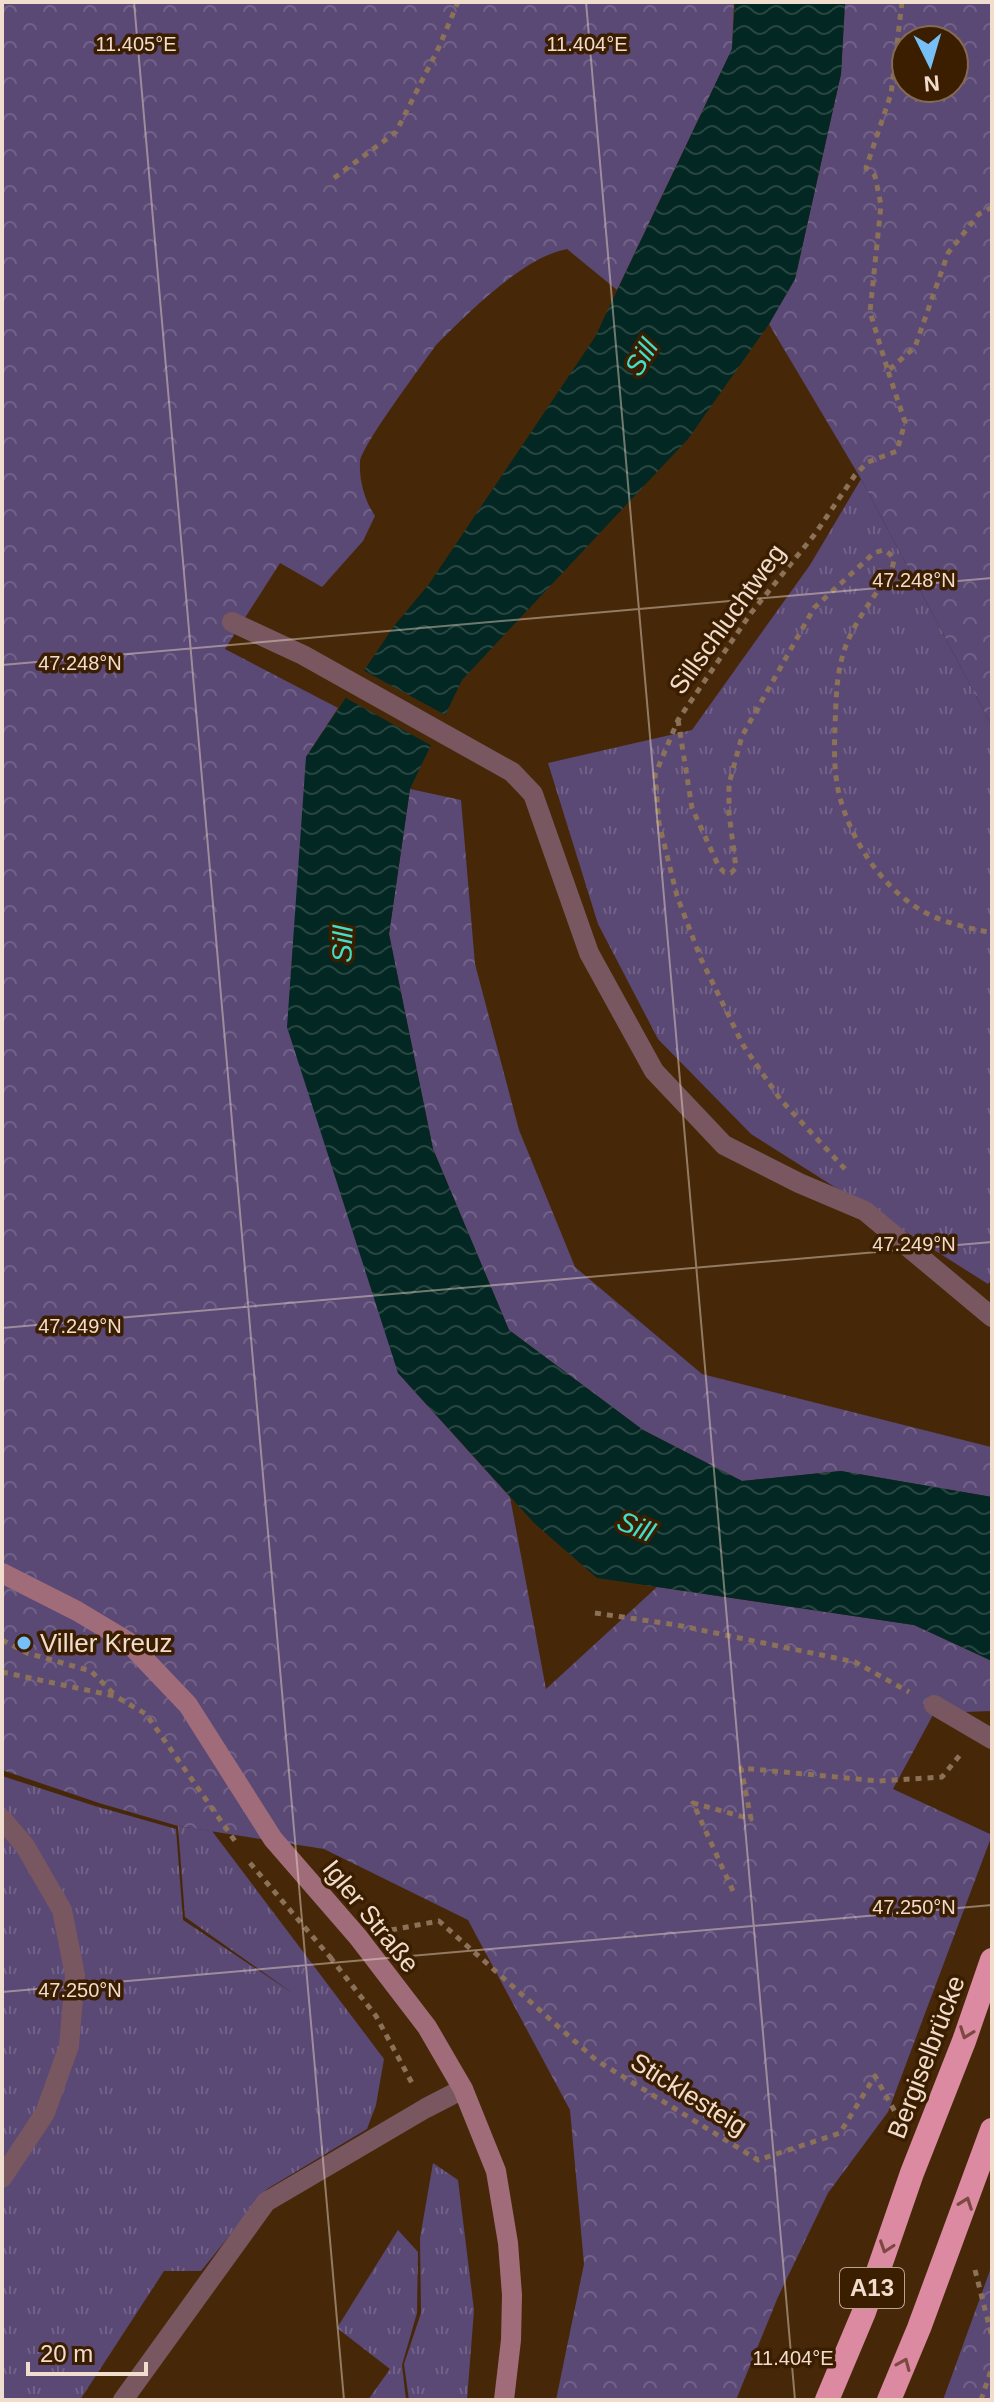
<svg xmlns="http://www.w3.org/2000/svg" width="994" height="2402" viewBox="0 0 994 2402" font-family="Helvetica,sans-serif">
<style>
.grass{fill:url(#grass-tufts)}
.forest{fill:url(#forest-crowns);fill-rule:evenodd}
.water{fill:url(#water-waves)}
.pier{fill:#462809}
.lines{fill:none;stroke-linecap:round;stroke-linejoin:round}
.path{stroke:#8b7158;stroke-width:5;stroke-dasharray:6 6;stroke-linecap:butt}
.service{stroke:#795760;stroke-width:20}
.secondary{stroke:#a16c7a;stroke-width:20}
.motorway{stroke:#db8aa1;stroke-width:24}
.oneway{stroke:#7b4940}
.ticks{fill:none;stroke:#f1ddcd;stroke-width:2;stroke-opacity:0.45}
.poi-dot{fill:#76c0f7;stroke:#3b1e00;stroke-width:3}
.labels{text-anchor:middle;stroke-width:7;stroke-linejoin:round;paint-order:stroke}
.shield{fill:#3b1e00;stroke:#baa490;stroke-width:2}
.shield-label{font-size:24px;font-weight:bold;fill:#f1ddcd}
.street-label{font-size:26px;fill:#f1ddcd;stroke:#3b1e00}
.poi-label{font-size:26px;fill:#f1ddcd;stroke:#3b1e00;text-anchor:start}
.water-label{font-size:28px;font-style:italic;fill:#41dfca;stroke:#3b1e00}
.ticks-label{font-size:20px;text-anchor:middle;fill:#f1ddcd;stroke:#3b1e00;stroke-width:7;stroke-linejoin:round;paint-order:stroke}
</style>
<defs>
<pattern id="grass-tufts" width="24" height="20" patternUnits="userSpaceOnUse" patternTransform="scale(2)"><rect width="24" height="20" fill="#5a4875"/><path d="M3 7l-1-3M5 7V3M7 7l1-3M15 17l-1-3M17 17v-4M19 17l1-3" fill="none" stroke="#726287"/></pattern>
<pattern id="forest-crowns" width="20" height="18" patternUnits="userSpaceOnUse" patternTransform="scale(2)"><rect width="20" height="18" fill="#5a4875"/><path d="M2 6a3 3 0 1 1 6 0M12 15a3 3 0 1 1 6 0" fill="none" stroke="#726287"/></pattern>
<pattern id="water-waves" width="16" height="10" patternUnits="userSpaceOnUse" patternTransform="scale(2)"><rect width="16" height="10" fill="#032722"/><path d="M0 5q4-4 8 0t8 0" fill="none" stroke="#284641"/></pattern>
</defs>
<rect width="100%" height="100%" fill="#462809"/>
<!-- grass -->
<g class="grass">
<path d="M861 479 992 726V1279L988 1284 751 1134 658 1039 598 924 548 763 692 730 810 565Z"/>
<path d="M2 1776 95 1806 176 1829 183 1920 294 1994 185 1917 178 1826 212 1831 384 2059 376 2105 367 2129 267 2189 201 2271H164L80 2400H2Z"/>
<path d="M433 2163 458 2180 474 2310 467 2400H409L404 2364 421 2313 420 2238Z"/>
<path d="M398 2230 418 2252 417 2313 402 2365 406 2400H368L390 2369 337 2328Z"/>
</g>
<!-- forest -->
<g class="forest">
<path d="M2 2H734L732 49 617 290 567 249C523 257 467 314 436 345 423 364 361 446 360 462 359 481 365 501 375 516L363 541 322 587 280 563 225 649 338 708 306 757 398 1373 510 1497 546 1689 657 1587 914 1625 992 1661V1711L934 1713 893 1789 992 1835 888 2112 828 2193 778 2297 736 2400H556L584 2264 570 2110 468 1920 324 1849 178 1826 99 1803 2 1770Z"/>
<path d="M845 2H992V726L861 479 769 324 795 279 841 74ZM906 40H954V88H906Z"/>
<path d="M410 789 461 800 475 964 519 1130 575 1267 702 1374 991 1447 992 1497 841 1471 742 1481 643 1430 509 1330 433 1149 389 934Z"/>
<path d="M992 2265V2400H943Z"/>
</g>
<!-- water -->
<path class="water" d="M735 2H845L841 74 795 279 769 324 688 439 462 680 410 789 389 934 433 1149 509 1330 643 1430 742 1481 841 1471 992 1497V1661L914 1625 597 1578 534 1523 398 1373 287 1027 306 757 394 626 429 584 595 337 732 49Z"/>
<!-- pier -->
<path class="pier" d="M361 669 449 717 434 747 342 696Z"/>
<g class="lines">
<!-- path -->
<g class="path">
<path d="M902 2 891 94 866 168 875 176 881 205 870 312 888 371 915 347 948 253 979 214 992 207"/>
<path d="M334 178 396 132 439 47 458 2"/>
<path d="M678 720 692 808 719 867 724 872 731 873 736 868 729 813V784L742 736 814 608 874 553 883 550 890 554 894 560 892 569C876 595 855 620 845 648 836 674 836 700 835 727 834 749 834 772 839 794 851 841 883 891 928 914 948 924 970 928 992 933"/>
<path d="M845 1169 780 1099 743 1045 701 959 677 896 659 823 655 775 678 720 751 613 815 534 855 475 868 462 897 451 905 422 888 371"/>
<path d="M595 1613 677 1625 855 1662 909 1692"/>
<path d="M2 1640 27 1653 91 1671 115 1695"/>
<path d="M2 1672 115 1696 146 1714 235 1841"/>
<path d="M250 1863 330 1957 335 1953"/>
<path d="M733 1891 693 1803 751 1819 741 1768 879 1781 942 1777 960 1755"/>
<path d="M391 1930 439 1921 596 2060 758 2160 840 2133 875 2076 899 2119"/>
<path d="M330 1957 376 2016 412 2083"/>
<path d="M975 2270 992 2337"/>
<path d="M981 2400 992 2367"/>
</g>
<!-- service -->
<g class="service">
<path d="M232 622 303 655 512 772 533 794 589 953 654 1071 724 1145 799 1183 865 1211 992 1317"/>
<path d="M934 1705 992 1739"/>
<path d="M2 1819 25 1846 62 1910 75 1975 69 2046 45 2113 2 2178"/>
<path d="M123 2400 266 2202 426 2108 463 2089"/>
</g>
<!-- secondary -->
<path class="secondary" d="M2 1573 77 1611 127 1641 188 1705 273 1839 358 1937 427 2027 463 2089 496 2171 508 2243 512 2295 511 2340 504 2400"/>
<!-- motorway -->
<g class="motorway">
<path d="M827 2400 864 2312 912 2173 964 2041 992 1960"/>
<path d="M889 2400 919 2328 992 2130"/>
</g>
</g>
<!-- one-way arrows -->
<defs><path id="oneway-chevron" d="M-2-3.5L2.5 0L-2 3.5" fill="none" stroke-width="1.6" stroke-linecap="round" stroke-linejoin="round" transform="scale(2)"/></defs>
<g class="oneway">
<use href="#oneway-chevron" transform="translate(966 2033) rotate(110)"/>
<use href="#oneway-chevron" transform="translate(966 2203) rotate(-70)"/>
<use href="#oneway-chevron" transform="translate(886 2247) rotate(109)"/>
<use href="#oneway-chevron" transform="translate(904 2364) rotate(-67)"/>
</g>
<!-- ticks -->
<path class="ticks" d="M134 2 344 2400M586 2 795 2400M2 665 992 578M2 1328 992 1242M2 1992 992 1905"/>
<!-- markers -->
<circle class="poi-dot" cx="24" cy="1643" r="8"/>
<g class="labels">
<!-- shield labels -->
<rect class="shield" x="840" y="2268" width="64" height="40" rx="6"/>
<g class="shield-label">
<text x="872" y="2296">A13</text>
</g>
<!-- street labels -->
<g class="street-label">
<text transform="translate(727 619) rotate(-54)" y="9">Sillschluchtweg</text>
<text transform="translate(371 1916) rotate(51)" y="9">Igler Straße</text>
<text transform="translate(926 2057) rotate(-69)" y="9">Bergiselbrücke</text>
<text transform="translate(689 2094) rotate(32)" y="9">Sticklesteig</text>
</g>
<!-- poi labels -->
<g class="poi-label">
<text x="40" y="1652">Viller Kreuz</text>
</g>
<!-- water labels -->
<g class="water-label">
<text transform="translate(641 357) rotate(-58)" y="10">Sill</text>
<text transform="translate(342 944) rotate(-88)" y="10">Sill</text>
<text transform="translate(636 1526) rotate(23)" y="10">Sill</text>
</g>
</g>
<g class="ticks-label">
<text x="136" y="51">11.405°E</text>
<text x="587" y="51">11.404°E</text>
<text x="914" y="587">47.248°N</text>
<text x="80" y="670">47.248°N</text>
<text x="914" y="1251">47.249°N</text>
<text x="80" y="1333">47.249°N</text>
<text x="914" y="1914">47.250°N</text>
<text x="80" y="1997">47.250°N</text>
<text x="793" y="2365">11.404°E</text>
</g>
<!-- border -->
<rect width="994" height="2402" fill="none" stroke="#f1ddcd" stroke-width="8"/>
<!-- north arrow -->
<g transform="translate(930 64) rotate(175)"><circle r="38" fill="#3b1e00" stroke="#846a52" stroke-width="2"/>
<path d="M0-6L14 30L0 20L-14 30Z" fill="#76c0f7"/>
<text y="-12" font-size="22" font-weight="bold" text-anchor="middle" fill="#f1ddcd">N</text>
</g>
<!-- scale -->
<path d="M28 2362v12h118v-12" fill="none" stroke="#f1ddcd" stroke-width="4"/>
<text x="40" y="2362" font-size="24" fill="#f1ddcd" stroke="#3b1e00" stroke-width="6" paint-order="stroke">20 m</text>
</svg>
